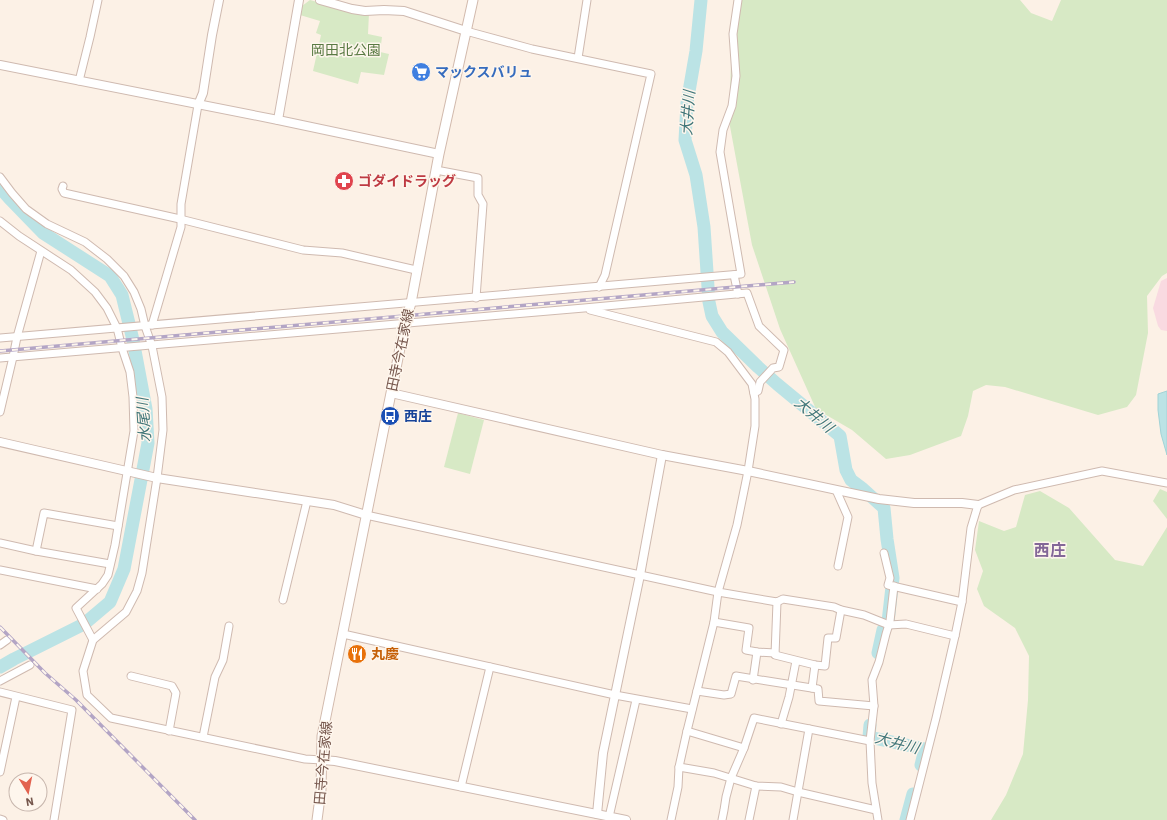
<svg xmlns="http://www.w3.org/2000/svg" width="1167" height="820" viewBox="0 0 1167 820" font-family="'IBM Plex Sans','Noto Sans JP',sans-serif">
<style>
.medical{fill:#f9dae1}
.green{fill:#d7e9c5}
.water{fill:#bbe3e5;stroke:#a2d3d6}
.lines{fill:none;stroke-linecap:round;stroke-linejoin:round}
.river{stroke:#bbe3e5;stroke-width:13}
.minor-casing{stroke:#cfbab0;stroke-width:9}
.tertiary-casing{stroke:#cfbab0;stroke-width:10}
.secondary-casing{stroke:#d2baad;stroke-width:11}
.minor{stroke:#fff;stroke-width:7}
.tertiary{stroke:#fff;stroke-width:8}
.secondary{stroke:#fff;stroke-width:9}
.rail-casing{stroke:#b3a5c5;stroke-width:3.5}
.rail{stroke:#fef6ed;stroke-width:2;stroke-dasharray:6;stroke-linecap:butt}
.labels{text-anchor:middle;stroke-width:3;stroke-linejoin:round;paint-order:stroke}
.park-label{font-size:14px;fill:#597a43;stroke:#fef6ed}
.shop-label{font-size:14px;font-weight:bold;fill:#366cbe;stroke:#fef6ed;text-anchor:start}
.health-label{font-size:14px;font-weight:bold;fill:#be3a42;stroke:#fef6ed;text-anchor:start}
.street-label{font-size:14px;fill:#75564c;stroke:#fef6ed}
.transit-label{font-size:14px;font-weight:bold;fill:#164399;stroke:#fef6ed;text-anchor:start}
.food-label{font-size:14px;font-weight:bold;fill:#c56008;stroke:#fef6ed;text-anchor:start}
.water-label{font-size:15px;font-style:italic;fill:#407679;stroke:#fef6ed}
.quarter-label{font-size:16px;font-weight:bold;fill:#836798;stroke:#fef6ed}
</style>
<rect width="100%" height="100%" fill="#fcf1e6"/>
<!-- medical -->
<path class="medical" d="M1167 278V331L1161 330 1158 326 1153 308 1161 281Z"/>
<!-- green -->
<g class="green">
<path d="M310 0 353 12 369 13 368 34 382 37 380 52 389 54 384 75 361 72 358 84 313 71 321 35 316 33 320 21 300 15 302 6Z"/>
<path d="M734 0H1020L1031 13 1052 21 1061 0H1167V273L1162 276 1147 296 1148 333 1136 395 1127 407 1098 415 1005 387 986 385 973 391 968 416 961 436 910 455 886 459 852 430 816 409 780 329 752 245 729 121 733 7Z"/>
<path d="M458 413 484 420 470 474 444 467Z"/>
<path d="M1160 489 1167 492V519L1153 501Z"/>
<path d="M1040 491 1069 508 1115 560 1143 566 1167 527V820H991L1006 795 1023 754 1028 700 1029 656 1015 628 984 606 977 589 983 571 975 550 979 521 1004 531 1016 527 1025 495Z"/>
</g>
<!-- water -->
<path class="water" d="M1167 391V455L1161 434 1158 410V394Z"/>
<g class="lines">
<!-- river -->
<g class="river">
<path d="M701 0 696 51 687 103 685 140 696 175 704 227 709 302 712 316 722 332 758 367 777 384 840 436 846 470 851 480 863 489 884 508 887 539 893 578 888 622 883 630 878 653"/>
<path d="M0 188 11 200 43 233 110 276 122 295 133 340 146 409 148 443 124 569 110 602 84 624 14 659 0 667"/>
<path d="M870 725 869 737 925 749 921 765"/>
<path d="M906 820 913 794"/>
</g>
<defs>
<g id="minor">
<path d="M466 31 532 49 651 74 605 275 599 287"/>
<path d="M578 58 587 0"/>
<path d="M79 81 90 37 98 0"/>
<path d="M436 170 478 178V195L483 204 476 298"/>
<path d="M0 177 12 193 26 209 47 224 85 242 107 259 124 276 134 292 141 309 145 326 152 346 162 397 163 430 157 478 142 573 137 591 126 612 93 640 83 671 87 695 111 718 305 759 322 760"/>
<path d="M63 186 62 189 64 193 180 219 303 250 342 253 416 270"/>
<path d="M0 221 19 236 71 270 95 292 107 308 117 328 122 348 130 372 133 397 134 431 115 545 108 575 102 584 76 608 93 640"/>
<path d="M734 275 738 294"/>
<path d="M590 310 716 342 728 352 752 384 755 399V426L748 471 737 525 718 592 714 622 687 731 679 767 678 787 671 820"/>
<path d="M152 325 181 227V204L198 105"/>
<path d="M0 338 741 274 720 152 723 130 732 106 736 76 733 34 738 0"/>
<path d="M0 358 584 308 747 293 759 326 784 350 779 367 773 368 760 382 758 391 754 393"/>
<path d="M0 412 13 357 17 337 41 251"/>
<path d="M836 490 848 517 838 566"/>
<path d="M366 515 718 592 777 602 783 599 834 607 841 610 864 615 889 625 906 624 955 636"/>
<path d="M0 543 36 551 110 564"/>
<path d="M36 551 44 513 118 526"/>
<path d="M884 553 890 578 888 585 962 602"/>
<path d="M0 570 97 589"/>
<path d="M283 600 307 501"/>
<path d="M777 602 775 655 815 665 825 666 828 638H836L841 610"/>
<path d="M714 622 749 628 746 650 757 652 775 653"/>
<path d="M343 634 615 695 692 709"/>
<path d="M0 645 7 640"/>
<path d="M131 676 172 686 176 693 169 731"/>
<path d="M753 680 757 652"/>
<path d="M0 681 30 665"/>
<path d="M812 688 815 665"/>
<path d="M697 691 724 695 731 694 736 676 818 689 819 701 874 706"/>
<path d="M0 692 72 710 54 820"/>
<path d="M781 724 789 697 796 661"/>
<path d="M687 731 744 748"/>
<path d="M203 737 215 677 223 660 229 626"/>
<path d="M679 767 714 773 756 786 781 787 798 792 876 810"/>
<path d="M0 772 16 697"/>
<path d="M461 787 490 667"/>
<path d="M609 817 636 700"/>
<path d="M0 819 3 820"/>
<path d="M722 820 724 810 726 797 731 778 744 748 754 718 870 741"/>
<path d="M749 820 756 786"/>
<path d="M793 820 809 729"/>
<path d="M878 820 872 783 870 741 874 706 872 680 879 662 886 634 890 621 894 586"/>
<path d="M910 820 936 718 955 636 962 602 971 528 978 505 1014 490 1102 471 1167 483"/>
</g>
<g id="tertiary">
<path d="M320 0 352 9 365 11 384 10 404 11 466 31"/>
<path d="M0 65 278 120 439 154"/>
<path d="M198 105 203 93 212 35 219 0"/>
<path d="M278 120 299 0"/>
<path d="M391 393 662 455 748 471 879 499 914 503H962L978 505"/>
<path d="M0 442 157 478 334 505 366 515"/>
<path d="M322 760 335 761 626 820"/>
<path d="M597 814 603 753 640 575 662 455"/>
</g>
<path id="secondary" d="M317 820 321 790 322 736 391 393 405 323 411 303 439 154 473 0"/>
</defs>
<!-- minor casing -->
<use href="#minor" class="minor-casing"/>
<!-- tertiary casing -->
<use href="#tertiary" class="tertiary-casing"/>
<!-- secondary casing -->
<use href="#secondary" class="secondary-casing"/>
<!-- minor -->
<use href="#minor" class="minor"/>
<!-- tertiary -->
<use href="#tertiary" class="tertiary"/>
<!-- secondary -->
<use href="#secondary" class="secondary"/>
<defs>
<g id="rail">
<path d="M0 351 794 282"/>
<path d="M0 627 45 673 76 700 195 820"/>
</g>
</defs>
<!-- rail casing -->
<use href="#rail" class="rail-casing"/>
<!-- rail -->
<use href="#rail" class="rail"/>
</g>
<!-- icons -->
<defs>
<symbol id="supermarket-disc" viewBox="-11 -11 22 22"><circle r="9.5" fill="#3f7fe0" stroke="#fef6ed"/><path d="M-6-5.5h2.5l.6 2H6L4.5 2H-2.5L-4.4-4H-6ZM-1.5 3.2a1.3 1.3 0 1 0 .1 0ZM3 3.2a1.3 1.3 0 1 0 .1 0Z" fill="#fff"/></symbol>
<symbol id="pharmacy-disc" viewBox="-11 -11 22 22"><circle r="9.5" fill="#e0444e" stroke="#fef6ed"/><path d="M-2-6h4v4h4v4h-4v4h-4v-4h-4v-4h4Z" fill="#fff"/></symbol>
<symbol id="bus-disc" viewBox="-11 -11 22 22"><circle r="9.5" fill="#1a4fb4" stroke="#fef6ed"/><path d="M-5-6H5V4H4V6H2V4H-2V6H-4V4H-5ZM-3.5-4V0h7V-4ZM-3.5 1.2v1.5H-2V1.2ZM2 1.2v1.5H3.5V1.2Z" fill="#fff"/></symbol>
<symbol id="restaurant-disc" viewBox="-11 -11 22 22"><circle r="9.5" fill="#e8710a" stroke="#fef6ed"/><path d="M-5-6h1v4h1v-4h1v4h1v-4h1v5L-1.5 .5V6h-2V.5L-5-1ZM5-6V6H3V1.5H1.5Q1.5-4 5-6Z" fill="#fff"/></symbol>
</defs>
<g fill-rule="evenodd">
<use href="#supermarket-disc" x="410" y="61" width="22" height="22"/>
<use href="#pharmacy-disc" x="333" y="170" width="22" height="22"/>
<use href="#bus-disc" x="379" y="405" width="22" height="22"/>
<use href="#restaurant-disc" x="346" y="643" width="22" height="22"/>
</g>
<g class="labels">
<!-- park labels -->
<g class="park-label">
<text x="346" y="55">岡田北公園</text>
</g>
<!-- shop labels -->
<g class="shop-label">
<text x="435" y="77">マックスバリュ</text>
</g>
<!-- health labels -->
<g class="health-label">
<text x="358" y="186">ゴダイドラッグ</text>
</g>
<!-- street labels -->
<g class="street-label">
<text transform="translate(400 350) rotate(-78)" y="5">田寺今在家線</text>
<text transform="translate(323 763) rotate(-85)" y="5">田寺今在家線</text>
</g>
<!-- transit labels -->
<g class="transit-label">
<text x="404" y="421">西庄</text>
</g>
<!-- food labels -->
<g class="food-label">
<text x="371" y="659">丸慶</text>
</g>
<!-- water labels -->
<g class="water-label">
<text transform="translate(688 113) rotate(-86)" y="5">大井川</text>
<text transform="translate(814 415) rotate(40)" y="5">大井川</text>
<text transform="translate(144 420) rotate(-94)" y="5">水尾川</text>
<text transform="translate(897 743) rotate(15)" y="5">大井川</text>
</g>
<!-- quarter labels -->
<g class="quarter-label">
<text x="1050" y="556">西庄</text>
</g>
</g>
<!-- north arrow -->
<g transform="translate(28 792) rotate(170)"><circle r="19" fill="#fef6ed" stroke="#c7b6ad"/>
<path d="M0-3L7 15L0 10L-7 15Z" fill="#e2624f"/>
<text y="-6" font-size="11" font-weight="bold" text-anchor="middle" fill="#75564c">N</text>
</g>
</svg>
